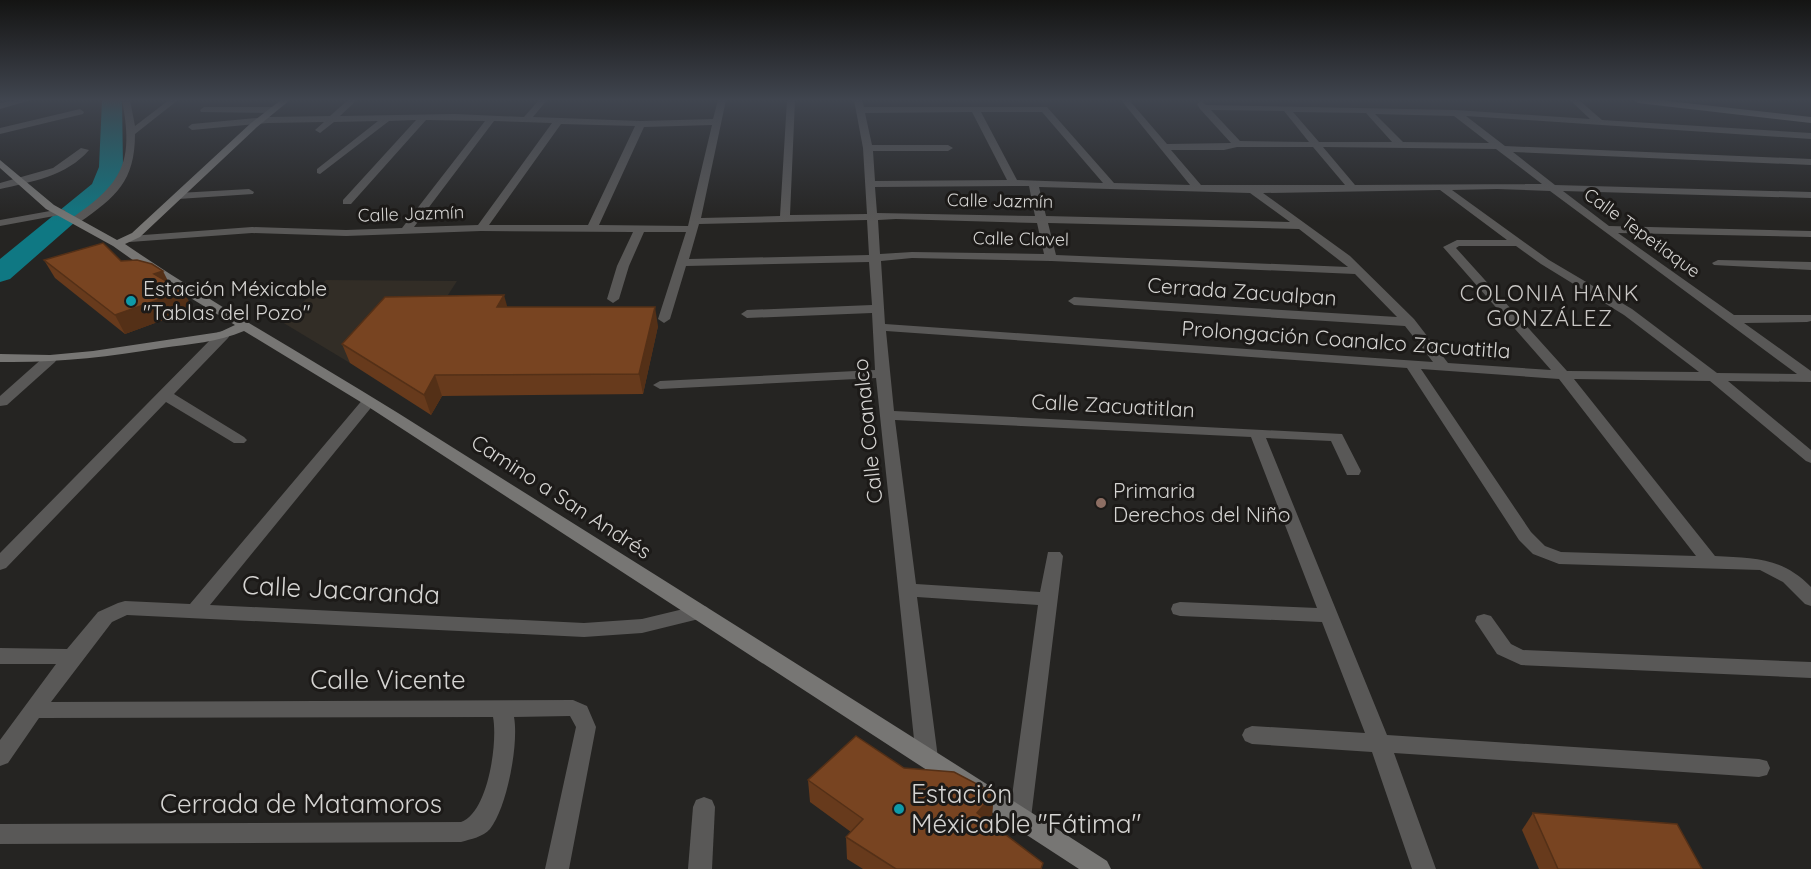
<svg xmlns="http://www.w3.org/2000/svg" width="1811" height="869" viewBox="0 0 1811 869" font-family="Quicksand,sans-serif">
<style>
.built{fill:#322d26}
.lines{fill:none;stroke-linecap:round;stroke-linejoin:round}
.river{fill:#0f7883;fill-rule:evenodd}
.street{fill:#595857;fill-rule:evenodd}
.secondary{fill:#777674;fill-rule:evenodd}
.wall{fill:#673a1c}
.shaded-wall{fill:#543017}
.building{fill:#784421;stroke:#543017;stroke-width:1.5}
.culture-dot{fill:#0f9aa8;stroke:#1c1a18;stroke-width:2}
.education-dot{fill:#8d6e63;stroke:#1c1a18;stroke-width:2}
.labels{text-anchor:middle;stroke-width:6;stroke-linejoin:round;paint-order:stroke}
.far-street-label{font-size:18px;fill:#d5d4d2;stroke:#1c1a18}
.poi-label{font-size:21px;fill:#d5d4d2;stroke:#1c1a18;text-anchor:start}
.street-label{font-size:21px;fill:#d5d4d2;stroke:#1c1a18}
.neighbourhood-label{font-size:22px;letter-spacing:1.5px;fill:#c9c7c5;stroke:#1c1a18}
.near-street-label{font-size:26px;fill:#d5d4d2;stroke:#1c1a18}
.near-poi-label{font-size:26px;fill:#d5d4d2;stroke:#1c1a18;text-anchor:start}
</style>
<rect width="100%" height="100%" fill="#252422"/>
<!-- built -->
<path class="built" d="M326 280 457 281 435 315 392 316 350 363 282 322Z"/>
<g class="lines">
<!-- river -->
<path class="river" d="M102 100H122L123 167 115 187 10 279 0 282V259L92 184 99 167Z"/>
<!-- street -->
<g class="street">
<path d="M16 100H31L0 109V103Z"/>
<path d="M122 100H130L135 126 169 100H178L135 134C135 181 116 197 80 222H72V218C123 183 134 162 122 100Z"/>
<path d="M348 100H357L340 116 455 114 524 117 539 100H547L533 117 641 121 713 119 718 100H726L701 218 780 216 787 100H795L790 215 867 214 863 148 854 100H862L864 107H1047L1114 183 1190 185 1121 100H1129L1167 144 1231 143 1200 109 1197 104 1201 101 1206 105 1456 110 1590 119 1570 100H1579L1602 120 1811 133V139L1466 116 1505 146 1811 159V165L1513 152 1555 185 1811 192V198L1563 191 1609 226 1811 231V237L1618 233 1734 315H1811V321L1807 322 1744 323 1811 371V382L1728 381 1811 450V463L1806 461 1710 381 1574 379 1715 556C1754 558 1782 557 1811 587V606L1805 604 1783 582 1760 570 1559 564 1533 554 1519 540 1407 368 886 331 894 411 1342 434 1361 471 1359 475H1347L1331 441 1266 438 1387 735 1759 759 1767 761 1770 768 1767 775 1759 777 1394 753 1436 869H1412L1372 752 1252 744 1245 741 1242 735 1245 729 1252 726 1365 733 1322 622 1180 616 1173 614 1171 609 1173 604 1180 602 1317 608 1251 437 895 420 916 584 1040 592 1048 552H1060L1063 556 1031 818 1028 825 1020 828 1012 825 1009 818 1038 605 917 597 938 758 935 764 927 767 919 764 916 758 876 378 660 389 653 385 660 381 875 370 872 313 747 318 741 314 747 310 872 305 869 262 686 266 670 319 664 323 658 319 686 232H644L629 266 619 299 613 303 607 299 617 266 633 232 481 231 346 236 252 233 130 242 124 239 130 236 252 227 346 230 402 228 485 121 426 120 351 204H343V200L416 120 389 121 320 174 317 173V169L378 121 334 122 320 133 315 130 324 122 268 123 192 130 188 127 192 124 268 117 330 116ZM1211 110 1284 111 1309 142 1240 141ZM972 112 1007 180 875 181 873 151H948L953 148 948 145H872L865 113ZM981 112H1042L1103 183 1017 180ZM1293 112 1366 113 1392 142H1319ZM1375 114 1454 116 1489 143 1403 142ZM494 121 552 123 478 225 414 227ZM561 124 635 126 588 225H489ZM712 125 688 226 599 225 644 127ZM1237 147H1313L1345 185H1201L1171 150H1224ZM1323 147 1496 149 1542 184 1355 185ZM1014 186H1029L1035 216 877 213 875 187ZM1039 187 1250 193 1290 222 1046 216ZM1497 189 1550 191 1797 374 1717 373 1632 309 1549 260 1452 190ZM1440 190 1507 240H1457L1443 247 1551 370 1448 363 1414 319 1350 256 1263 193ZM896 219 1037 223 1044 254 912 252 880 254 878 220ZM867 220 869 255 689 259 699 224ZM1048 223 1299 229 1348 267 1056 255ZM1459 246H1516L1541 264 1624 315 1699 372 1567 371 1456 248ZM912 258 1051 261 1355 274 1397 317 1074 297 1068 301 1074 305 1405 326 1433 362 885 324 881 261ZM1421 369 1559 379 1696 556 1561 552 1545 546 1531 532Z"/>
<path d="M204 107H273L277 110 273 113 201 112 200 110Z"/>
<path d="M80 109 84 112 83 114 0 134V128Z"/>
<path d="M81 148 89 150C67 176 31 182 0 189V183L53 168Z"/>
<path d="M249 189 254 192 253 194 178 199 173 196 178 193Z"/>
<path d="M61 209 65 210V214L0 226V220Z"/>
<path d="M1718 260 1811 262V270L1714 265 1712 263Z"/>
<path d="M223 331 230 335 228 338 174 394 244 437 247 440 244 443H234L166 402 6 568 0 570V553L218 332Z"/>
<path d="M50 355 55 356 57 359 55 362 7 405 0 406V396L45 356Z"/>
<path d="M369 397 376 401 374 404 210 605 584 623 642 619 700 605 707 607 709 612 707 617 642 633 584 637 127 615 112 622 51 702 573 700 587 706 596 727 569 869H545L576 727 570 716 514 717C519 743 507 808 490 829 483 837 471 839 461 842L0 844V824L461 822C488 813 498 742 493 717L39 718 8 763 0 766V740L56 664H0V648L67 649 98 612 118 603 125 601 190 604 364 398Z"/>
<path d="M1484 614 1491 616 1511 644 1523 650 1811 662V678L1521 665 1497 654 1475 621 1477 616Z"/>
<path d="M704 797 712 800 715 807 712 869H688L693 807 696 800Z"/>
</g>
<!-- secondary -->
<g class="secondary">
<path d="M281 100H290L257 127 140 237 125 244C214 305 307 356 398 413 634 562 872 710 1107 861L1111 869H1079L364 404 244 331C218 342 190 344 162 348 106 357 57 363 0 362V354L50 355 93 351 220 332 235 325 161 280 113 246 46 209 0 168V160L54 205 117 240 132 233 251 123Z"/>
<path d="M1634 100H1659L1811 117V123L1638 103Z"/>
</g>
</g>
<!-- wall -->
<g class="wall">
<path d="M44 260 121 261 169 282 183 291 193 309 125 334 55 278Z"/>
<path d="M507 307 658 326 643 394 442 396 431 415 350 363 342 344Z"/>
<path d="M904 768 994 793 992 815 987 821 1042 869H863L847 859 846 837 851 832 810 802 808 780Z"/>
<path d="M1533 813 1702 869H1539L1522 830Z"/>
</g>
<!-- shaded-wall -->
<g class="shaded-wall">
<path d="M163 271 172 289 154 274Z"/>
<path d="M183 291 193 309 125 334 115 315Z"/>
<path d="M504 295 509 313 497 307Z"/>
<path d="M655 307 658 326 643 394 639 374Z"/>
<path d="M435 375 442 396 431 415 424 395Z"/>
<path d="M994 793 992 815 975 835 977 813Z"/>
</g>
<!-- building -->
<g class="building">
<path d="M103 243 121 261 137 260 152 264 163 271 154 274 183 291 115 315 44 260Z"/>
<path d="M504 295 497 307H655L639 374 435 375 424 395 342 344 385 297Z"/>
<path d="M856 736 904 768 954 772 994 793 977 813 1043 863 1041 869H896L846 837 863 819 808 780Z"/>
<path d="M1533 813 1677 824 1702 869H1558Z"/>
</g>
<!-- sky -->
<linearGradient id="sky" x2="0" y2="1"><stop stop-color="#141413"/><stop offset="0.45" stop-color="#40454f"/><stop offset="1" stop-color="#40454f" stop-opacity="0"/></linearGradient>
<rect width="1811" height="222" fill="url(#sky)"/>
<!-- markers -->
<g class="culture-dot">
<circle cx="131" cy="301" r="6"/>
<circle cx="899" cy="809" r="6"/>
</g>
<circle class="education-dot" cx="1101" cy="503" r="6"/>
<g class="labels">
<!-- far-street labels -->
<g class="far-street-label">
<text transform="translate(1000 201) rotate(1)" y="6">Calle Jazmín</text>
<text transform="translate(411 214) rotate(-2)" y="6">Calle Jazmín</text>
<text transform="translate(1642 233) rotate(36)" y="6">Calle Tepetlaque</text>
<text transform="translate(1021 239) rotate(1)" y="6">Calle Clavel</text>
</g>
<!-- poi labels -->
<g class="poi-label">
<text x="143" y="296">Estación Méxicable<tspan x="143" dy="24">"Tablas del Pozo"</tspan></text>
<text x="1113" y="498">Primaria<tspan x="1113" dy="24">Derechos del Niño</tspan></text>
</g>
<!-- street labels -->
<g class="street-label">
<text transform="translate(1242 292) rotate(4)" y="7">Cerrada Zacualpan</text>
<text transform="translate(1346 340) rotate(4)" y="7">Prolongación Coanalco Zacuatitla</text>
<text transform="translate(1113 406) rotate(3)" y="7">Calle Zacuatitlan</text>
<text transform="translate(868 431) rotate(-96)" y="7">Calle Coanalco</text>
<text transform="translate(561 497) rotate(33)" y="7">Camino a San Andrés</text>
</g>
<!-- neighbourhood labels -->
<g class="neighbourhood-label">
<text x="1550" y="301">COLONIA HANK<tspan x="1550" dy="25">GONZÁLEZ</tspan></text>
</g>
<!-- near-street labels -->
<g class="near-street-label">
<text transform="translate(341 590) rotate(3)" y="9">Calle Jacaranda</text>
<text x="388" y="689">Calle Vicente</text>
<text x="301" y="813">Cerrada de Matamoros</text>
</g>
<!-- near-poi labels -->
<g class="near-poi-label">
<text x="911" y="803">Estación<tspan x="911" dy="30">Méxicable "Fátima"</tspan></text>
</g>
</g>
</svg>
